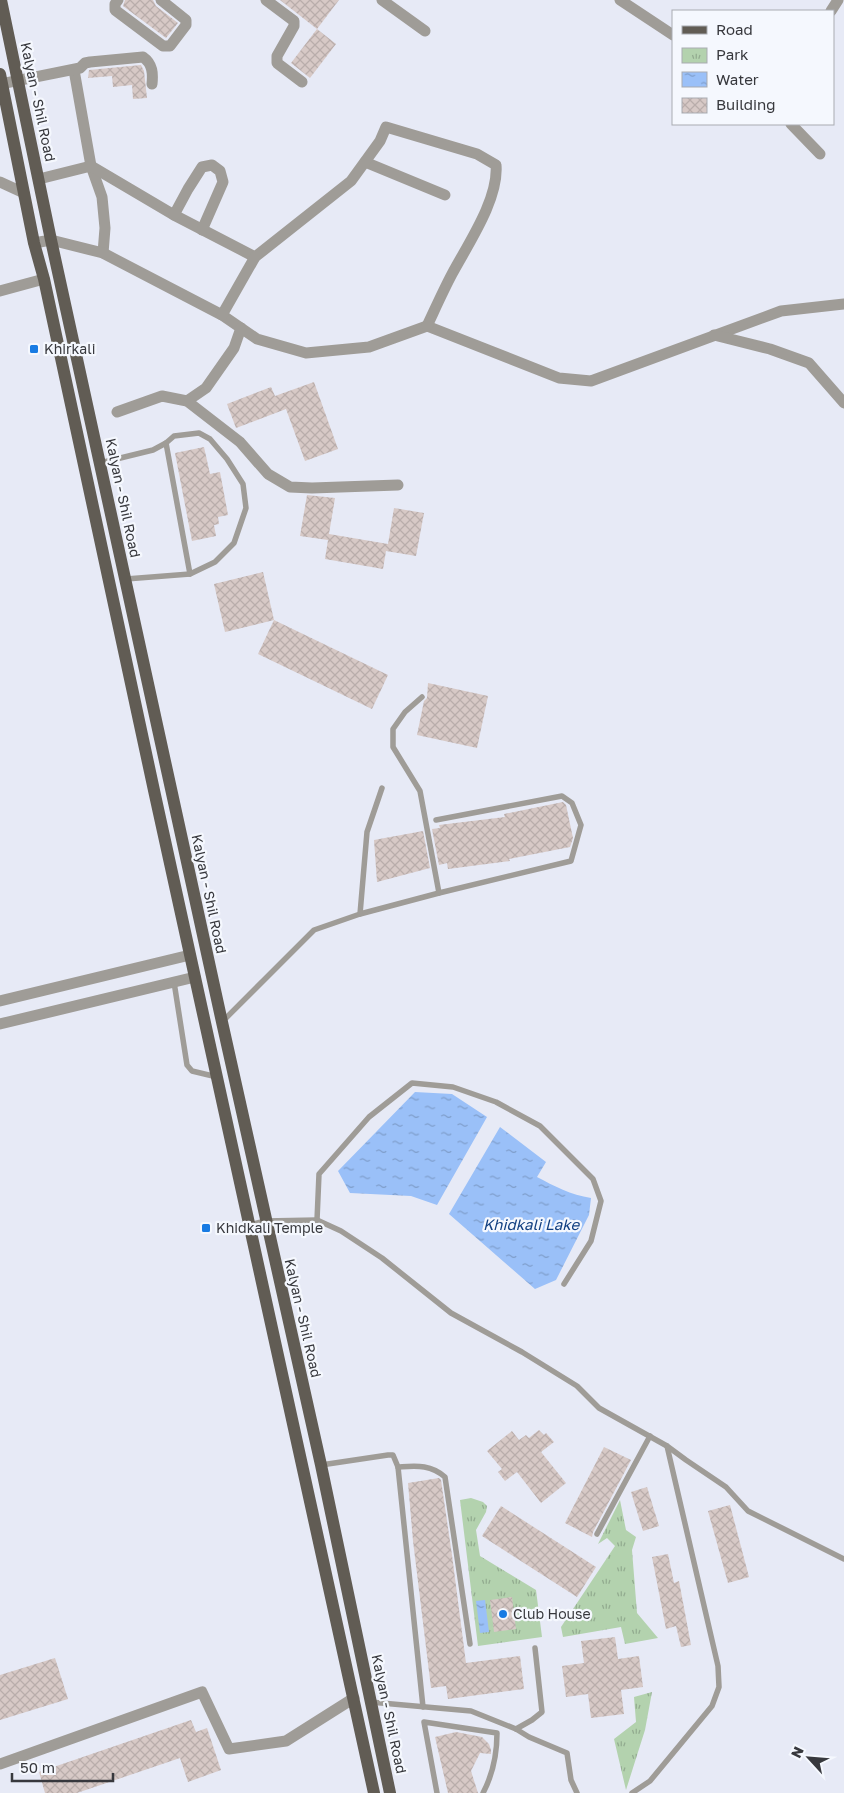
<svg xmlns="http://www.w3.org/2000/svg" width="844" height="1793" viewBox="0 0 844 1793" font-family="'Golos Text',sans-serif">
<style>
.park{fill:url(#park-tufts)}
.water{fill:url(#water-ripples)}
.building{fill:url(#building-cross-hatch)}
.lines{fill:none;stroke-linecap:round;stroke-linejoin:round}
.lane{stroke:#9f9c97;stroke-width:5.5}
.street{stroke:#9f9c97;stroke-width:11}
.primary{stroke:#615c54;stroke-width:12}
.poi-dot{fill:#187be3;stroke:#f5f8fe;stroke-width:2}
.labels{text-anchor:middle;stroke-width:4.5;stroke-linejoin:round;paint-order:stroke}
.street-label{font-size:14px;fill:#37383d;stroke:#f5f8fe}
.poi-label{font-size:14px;fill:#37383d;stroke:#f5f8fe;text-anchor:start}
.water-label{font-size:15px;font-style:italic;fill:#113f80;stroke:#f5f8fe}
</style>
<defs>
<pattern id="park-tufts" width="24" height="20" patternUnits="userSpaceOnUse" patternTransform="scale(1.25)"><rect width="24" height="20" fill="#b3d2ae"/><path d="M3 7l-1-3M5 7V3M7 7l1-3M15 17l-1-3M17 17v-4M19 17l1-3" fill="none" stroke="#92ab8f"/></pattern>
<pattern id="water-ripples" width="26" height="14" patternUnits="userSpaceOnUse" patternTransform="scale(1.25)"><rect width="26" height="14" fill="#9ac0f8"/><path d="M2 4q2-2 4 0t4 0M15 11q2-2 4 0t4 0" fill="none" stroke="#7e9dca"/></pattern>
<pattern id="building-cross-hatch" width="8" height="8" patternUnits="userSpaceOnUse" patternTransform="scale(1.25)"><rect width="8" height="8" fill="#d7c9c6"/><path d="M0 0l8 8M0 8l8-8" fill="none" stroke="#b9adab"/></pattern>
</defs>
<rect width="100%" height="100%" fill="#e7eaf6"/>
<!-- park -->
<g class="park">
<path d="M471 1498 483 1502 487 1506 486 1512 476 1530 480 1556 536 1590 542 1637 478 1646 460 1500Z"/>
<path d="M620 1500 626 1530 636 1537 632 1550 637 1613 658 1638 625 1644 621 1627 563 1637 561 1627 615 1546 607 1538 598 1544Z"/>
<path d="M652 1692 645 1730 626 1790 614 1739 636 1722 634 1697Z"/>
</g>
<!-- water -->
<g class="water">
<path d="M415 1092 452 1094 487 1117 437 1205 411 1196 350 1193 338 1171Z"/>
<path d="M500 1127 546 1162 537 1177C554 1186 571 1195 591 1198L589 1215 556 1280 535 1289 449 1214Z"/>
<path d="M485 1600 489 1632 480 1633 476 1601Z"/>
</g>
<!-- building -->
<g class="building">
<path d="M125 0H153L156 6 178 23 166 38 123 6Z"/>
<path d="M280 0H339L317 29Z"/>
<path d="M317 29 336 44 310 78 291 63Z"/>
<path d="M141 65 144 71 147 98 133 99 132 85 113 87 112 76 88 78 89 70Z"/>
<path d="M314 382 338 449 305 461 286 409 236 428 227 404 271 387 275 396Z"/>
<path d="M204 447 210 474 220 472 228 515 218 517 219 524 214 525 216 536 192 541 175 453Z"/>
<path d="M307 495 335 498 329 534 388 544 394 508 424 513 416 556 386 551 383 569 325 559 328 540 300 536Z"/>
<path d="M263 572 274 620 225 632 214 584Z"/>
<path d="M274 620 388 675 372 709 258 654Z"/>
<path d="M428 683 488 696 477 748 417 735 424 701 427 698Z"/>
<path d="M563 802 566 805 573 838 570 847 509 859 510 861 448 869 447 863 439 865 432 829 440 828 439 825 505 817 504 814Z"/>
<path d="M423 831 430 868 377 882 374 840Z"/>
<path d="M539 1430 544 1435 546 1433 554 1442 541 1452 566 1483 541 1503 517 1472 505 1481 498 1472 502 1469 487 1451 512 1431 519 1440 526 1435 529 1438Z"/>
<path d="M604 1447 631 1460 593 1532 592 1537 565 1523Z"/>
<path d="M439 1478 441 1480 452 1555 466 1663 520 1656 524 1689 448 1699 446 1686 431 1688 413 1541 408 1483Z"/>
<path d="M647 1487 659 1526 643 1531 631 1492Z"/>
<path d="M730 1505 749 1577 728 1583 708 1511Z"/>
<path d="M501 1506 596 1567 577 1597 482 1536Z"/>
<path d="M668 1554 674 1583 679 1581 691 1645 681 1647 676 1626 666 1629 652 1557Z"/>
<path d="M512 1597 516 1629 494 1632 490 1600Z"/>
<path d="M615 1637 618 1659 639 1656 643 1687 621 1690 624 1714 591 1718 588 1694 566 1697 562 1666 584 1663 581 1641Z"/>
<path d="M55 1658 68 1699 0 1720V1675Z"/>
<path d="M191 1720 196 1732 207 1728 221 1770 188 1782 180 1758 77 1793H45L39 1772Z"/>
<path d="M456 1732 482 1737 489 1744 491 1750V1754L480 1753 471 1771 478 1793H448L435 1737Z"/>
</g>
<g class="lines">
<!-- lane -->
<g class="lane">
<path d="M166 443 190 574"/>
<path d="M100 463 153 450 166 443 174 436 199 433 210 439 227 459 243 484 246 508 234 543 215 562 190 574 126 579"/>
<path d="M422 697 405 712 393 729V747L420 791 439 893"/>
<path d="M360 914 439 893 571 861 581 825 572 803 562 796 436 820"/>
<path d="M174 982 187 1065 192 1071 217 1077"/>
<path d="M223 1021 314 930 360 914 367 832 382 788"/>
<path d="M317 1220 319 1174 369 1117 412 1083 453 1087 496 1102 540 1126 593 1179 601 1201 591 1241 564 1284"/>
<path d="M250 1225 265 1221 317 1220 341 1231 382 1258 451 1313 522 1352 577 1386 599 1408 667 1446 686 1460 726 1487 748 1511 844 1559"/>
<path d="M321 1465 388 1455H393L398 1467 423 1707"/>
<path d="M398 1467C416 1466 430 1464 445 1477L470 1644"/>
<path d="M597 1534 650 1436"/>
<path d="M370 1702 471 1711 516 1729 529 1737 567 1753 571 1780 577 1793"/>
<path d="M516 1729 532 1720 542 1712 535 1648"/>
<path d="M437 1793 424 1722 497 1733C497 1754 493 1774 483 1793"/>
<path d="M632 1793 650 1781 712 1706 719 1687 718 1666 667 1446"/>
</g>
<!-- street -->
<g class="street">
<path d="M118 0 115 4V10L163 46H170L186 25V20L161 0"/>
<path d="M266 0 294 21V26L277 56V63L302 82"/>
<path d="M382 0 425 31"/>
<path d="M620 0 673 35"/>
<path d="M831 11 838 0"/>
<path d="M74 70 91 166 102 197 105 228 103 253"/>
<path d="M0 84 80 68 85 63 90 62 143 57C153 64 153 74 152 84"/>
<path d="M791 124 820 154"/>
<path d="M365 162 445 195"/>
<path d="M39 179 91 166 174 215 255 257"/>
<path d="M0 182 24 193"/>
<path d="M174 215 188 189 202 167 212 165 220 171 223 182 202 230"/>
<path d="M34 243 51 240 103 253 222 315 257 339 306 353 369 347 427 326 559 378 591 381 781 311 844 304"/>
<path d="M0 291 44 279"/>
<path d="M222 315 255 257 351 181 380 141 386 127 477 154 496 165C499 199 468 244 452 274 443 291 435 309 427 326"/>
<path d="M714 335 770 349 809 363 844 403"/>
<path d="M187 401 206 388 234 348 241 328"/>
<path d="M117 412 162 396 187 401 240 442 268 474 290 487 312 488 398 485"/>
<path d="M0 1001 190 955"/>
<path d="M0 1024 195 977"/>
<path d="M0 1764 202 1692 229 1749 286 1741 354 1698"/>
</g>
<!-- primary -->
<g class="primary">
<path d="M1 0 51 240 222 1022 321 1465 390 1793"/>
<path d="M0 74 34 243 44 279 155 795 374 1793"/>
</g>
</g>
<!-- markers -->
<g class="poi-dot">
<rect x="29" y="344" width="10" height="10" rx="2.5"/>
<rect x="201" y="1223" width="10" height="10" rx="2.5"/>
<circle cx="503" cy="1614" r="5"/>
</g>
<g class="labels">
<!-- street labels -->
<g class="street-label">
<text transform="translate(38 102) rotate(78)" y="5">Kalyan - Shil Road</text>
<text transform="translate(123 498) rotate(78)" y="5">Kalyan - Shil Road</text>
<text transform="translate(209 894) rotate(78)" y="5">Kalyan - Shil Road</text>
<text transform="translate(303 1318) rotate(77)" y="5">Kalyan - Shil Road</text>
<text transform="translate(389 1714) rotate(78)" y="5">Kalyan - Shil Road</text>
</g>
<!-- poi labels -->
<g class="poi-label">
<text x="44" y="354">Khirkali</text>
<text x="216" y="1233">Khidkali Temple</text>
<text x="513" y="1619">Club House</text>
</g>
<!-- water labels -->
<g class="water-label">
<text x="531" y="1230">Khidkali Lake</text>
</g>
</g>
<!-- legend -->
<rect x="672" y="10" width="162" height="115" fill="#f5f8fe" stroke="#a9abb1"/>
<rect x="682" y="26" width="25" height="8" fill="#615c54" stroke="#a9abb1"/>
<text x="716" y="35" font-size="15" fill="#37383d">Road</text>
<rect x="682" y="48" width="25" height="15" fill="url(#park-tufts)" stroke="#a9abb1"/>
<text x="716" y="60" font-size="15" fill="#37383d">Park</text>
<rect x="682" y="72" width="25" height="15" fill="url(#water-ripples)" stroke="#a9abb1"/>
<text x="716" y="85" font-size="15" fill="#37383d">Water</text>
<rect x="682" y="98" width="25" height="15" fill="url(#building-cross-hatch)" stroke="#a9abb1"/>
<text x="716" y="110" font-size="15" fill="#37383d">Building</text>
<!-- north arrow -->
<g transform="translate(809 1758) rotate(296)" stroke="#f5f8fe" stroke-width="4" paint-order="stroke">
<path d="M0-4L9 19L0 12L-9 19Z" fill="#37383d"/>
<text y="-8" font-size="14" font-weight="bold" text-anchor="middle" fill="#37383d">N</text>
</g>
<!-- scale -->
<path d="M12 1773v8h101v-8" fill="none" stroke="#37383d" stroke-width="2.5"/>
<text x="20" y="1773" font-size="15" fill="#37383d" stroke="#f5f8fe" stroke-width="4" paint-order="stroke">50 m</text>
</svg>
